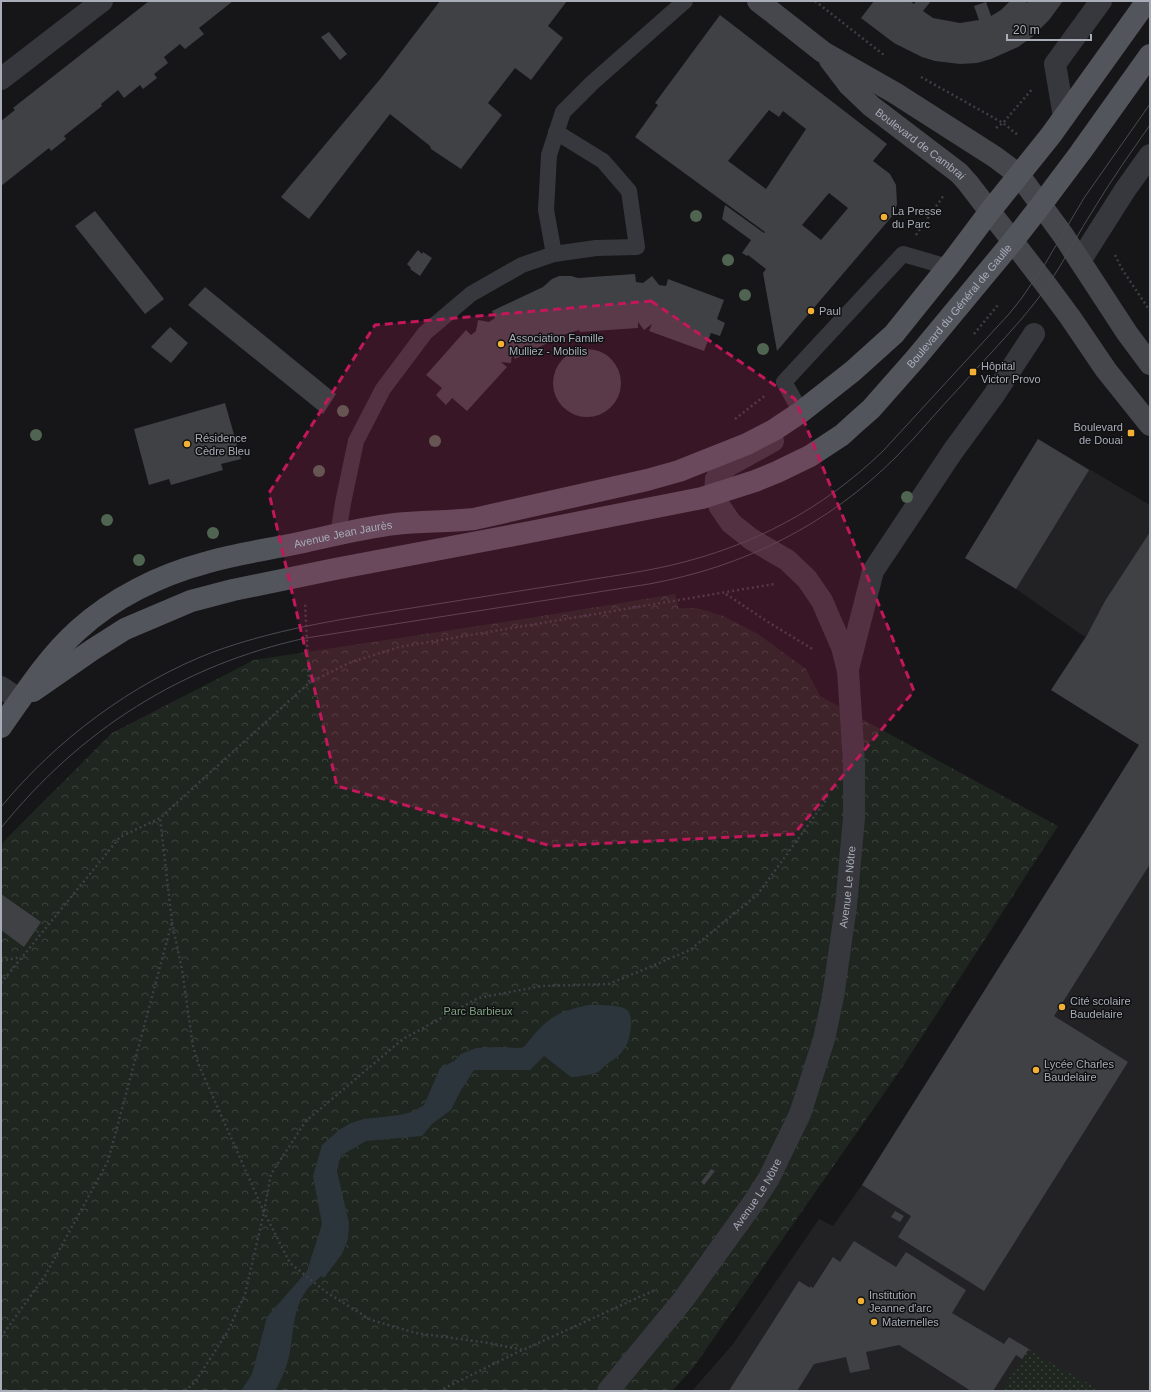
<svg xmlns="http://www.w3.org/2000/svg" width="1151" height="1392" viewBox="0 0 1151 1392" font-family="Helvetica,sans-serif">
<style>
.built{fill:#222225}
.grass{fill:url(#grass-dots)}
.forest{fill:url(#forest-crowns)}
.water{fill:#2c353c}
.building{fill:#404145;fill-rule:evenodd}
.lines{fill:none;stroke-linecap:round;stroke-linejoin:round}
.path{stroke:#3d3f44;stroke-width:2.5;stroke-dasharray:2 3;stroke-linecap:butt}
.lane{stroke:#37383d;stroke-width:16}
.street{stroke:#37383d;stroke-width:22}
.secondary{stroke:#45474d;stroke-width:22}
.primary{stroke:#53555c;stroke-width:22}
.tram{stroke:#4a4c52;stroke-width:1}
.tree{fill:#506452}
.marked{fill:#c2185b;fill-opacity:0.2;stroke:#c2185b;stroke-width:3;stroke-dasharray:8 5;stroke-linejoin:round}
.poi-dot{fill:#f2b134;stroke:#111113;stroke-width:1.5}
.labels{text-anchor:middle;stroke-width:3;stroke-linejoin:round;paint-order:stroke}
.street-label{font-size:11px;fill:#a8adb8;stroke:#111113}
.poi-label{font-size:11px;fill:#a8adb8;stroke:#111113;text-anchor:start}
.park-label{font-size:11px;fill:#7fa381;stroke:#111113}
</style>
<defs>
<pattern id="grass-dots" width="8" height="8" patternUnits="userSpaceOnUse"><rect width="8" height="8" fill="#1e261f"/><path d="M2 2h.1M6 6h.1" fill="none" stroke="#3c433d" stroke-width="1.8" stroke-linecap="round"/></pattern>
<pattern id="forest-crowns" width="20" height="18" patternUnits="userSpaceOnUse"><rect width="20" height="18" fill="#1e261f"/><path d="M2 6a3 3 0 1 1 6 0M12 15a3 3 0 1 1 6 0" fill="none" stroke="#3c433d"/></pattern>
</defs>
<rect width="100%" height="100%" fill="#161618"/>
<!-- built -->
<path class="built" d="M1038 439 1150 505V1391H692L733 1344 819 1219 833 1226 862 1185 1139 745 1051 690 1085 637 1016 589 965 558Z"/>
<!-- grass -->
<path class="grass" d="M1029 1349 1035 1354 1102 1391H1001Z"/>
<!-- forest -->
<path class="forest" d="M675 594 679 608H695L708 611 723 616 758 634 806 669 820 696 1058 826 901 1069 693 1368 672 1391H1V845L7 838 112 733 254 660 536 617Z"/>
<!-- water -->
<path class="water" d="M588 1005C597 1005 620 1004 627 1010 631 1014 631 1020 631 1024 630 1044 624 1054 607 1064 603 1067 600 1072 595 1073 588 1076 579 1076 571 1077L544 1056 530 1070H474L460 1092 451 1110 432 1124 422 1136 366 1141 342 1155 339 1161 337 1171 349 1223 348 1239 342 1254 324 1278 321 1276C316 1281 309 1286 306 1291 293 1310 294 1329 290 1351 288 1365 282 1378 275 1391H241L252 1374 267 1317 307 1271 322 1224 313 1176 322 1145 339 1130 351 1123 364 1119 400 1115 412 1112 424 1105 440 1068 454 1061 461 1054 476 1048 496 1047 523 1048C546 1020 552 1013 588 1005Z"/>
<!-- building -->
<g class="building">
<path d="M149 1H233L199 28 204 34 185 49 180 44 164 57 168 63 154 74 157 78 143 89 140 85 124 98 118 90 101 104 102 106 64 136 66 139 51 151 49 148 1 186V121L15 110 13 108Z"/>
<path d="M440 1H567L548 26 563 38 531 80 515 68 488 103 502 115 461 169 431 149 430 146 390 114 309 219 281 197 381 78Z"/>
<path d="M874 1H910L914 4 916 1H931L923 11 933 18 960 23 979 20 974 6 986 2 991 16 1001 10 1010 1H1025L1027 3 1029 1H1063L1049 20 1032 37 1018 47 991 59 977 63 960 64 935 61 922 57 894 43 861 18Z"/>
<path d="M720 15 887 144 873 161 890 174 896 185 897 204 894 214 777 351 763 273 766 269 748 255 747 256 742 253 751 240 722 219 725 205 764 233 765 232 635 137 658 105 655 103ZM769 110 779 117 783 111 806 129 766 189 728 161ZM829 193 848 208 821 240 802 225Z"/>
<path d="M329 32 347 54 340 60 321 37Z"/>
<path d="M95 211 164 299 145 314 75 226Z"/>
<path d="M418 250 422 254 423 252 432 258 420 276 410 269 411 268 407 264Z"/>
<path d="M635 274 636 282 643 283 652 276 659 285 666 286 668 279 724 300 717 319 725 323 720 336 711 333 704 351 649 331 652 324 644 330 638 322V328L580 332 579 330 566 334 515 359 512 354 511 363 501 362 507 367 467 411 452 398 446 405 436 395 442 388 426 375 466 330 471 335 476 331 478 320 489 322 495 318 492 311 543 287 552 279 559 276H571L578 278Z"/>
<path d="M205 287 336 394 323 414 188 305Z"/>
<path d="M170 327 188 343 171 363 151 347Z"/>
<circle cx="587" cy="383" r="34"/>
<path d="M225 403 241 459 221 464 223 470 171 485 169 479 149 485 134 429Z"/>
<path d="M1038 439 1089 470 1016 589 965 558Z"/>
<path d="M1150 532V864L1054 1016 1128 1062 984 1291 898 1237 911 1216 862 1185 1139 745 1051 690 1086 637 1105 601Z"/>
<path d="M1 894 41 922 24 947 1 930Z"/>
<path d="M711 1169 715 1171 704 1185 701 1182Z"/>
<path d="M895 1211 904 1216 900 1222 891 1217Z"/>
<path d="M854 1241 896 1267 906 1252 966 1290 952 1313 1004 1344 1009 1337 1029 1349 1022 1359 1016 1355 993 1391H971L899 1345 866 1352 870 1369 850 1373 846 1357 814 1364 797 1391H730V1389L799 1281 810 1288V1286L813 1288 833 1257 840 1262Z"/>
</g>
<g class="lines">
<!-- path -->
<g class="path">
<path d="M815 1 884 55"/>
<path d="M921 77 1003 123 1019 136"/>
<path d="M996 128 1003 123 1033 88"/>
<path d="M916 235 944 195"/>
<path d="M1115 255 1122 269 1150 311"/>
<path d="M974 334 998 305"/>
<path d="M735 419 766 395"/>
<path d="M726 594 768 622 814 650"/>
<path d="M309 683 349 663 399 647 774 584"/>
<path d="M172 922 182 970 193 1046 198 1063 264 1212 290 1263 326 1292 371 1320 416 1333 489 1343 523 1350 657 1289"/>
<path d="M1 961 21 957"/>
<path d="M1 983 120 837 160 818 309 683 305 602"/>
<path d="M1 1337 45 1276 108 1161 172 922 160 818"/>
<path d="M185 1391 195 1382 228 1331 245 1294 264 1212 271 1174 306 1121 403 1039 478 998 542 986 609 984 690 950 758 894 827 799"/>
<path d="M439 1391 522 1350"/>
</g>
<!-- lane -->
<g class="lane">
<path d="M554 254 546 210 549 155 563 112 592 83 685 1"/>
<path d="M801 412 784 382 903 254 948 267"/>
<path d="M338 535 343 503 356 441 383 389 425 333 471 294 522 265 554 254 596 248 637 247 629 191 603 161 556 132"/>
</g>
<!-- street -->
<g class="street">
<path d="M1 79 102 1"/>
<path d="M1064 117 1055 64 1101 1"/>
<path d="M1080 261 1125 190 1150 155"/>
<path d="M848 669 873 571 953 451 994 395 1034 334"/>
<path d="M1 687 20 700"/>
<path id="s1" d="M608 1391 683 1300 753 1203 769 1178 800 1114 824 1039 833 997 846 906 854 818V762L848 671 842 647 822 601 807 579 787 560 751 539 731 523 720 507 715 494 716 479 720 473 728 466 773 441"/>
</g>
<!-- secondary -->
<g class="secondary">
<path d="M758 1 823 52 895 93 995 157 1019 175 1063 235 1127 333 1150 364"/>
<path id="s2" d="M830 60 849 85 871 106 959 173 968 183 1047 286 1070 317 1106 370 1150 425"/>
</g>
<!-- primary -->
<g class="primary">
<path id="s3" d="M33 691 92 650 125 629 191 601 233 590 335 569 525 533 702 498 755 481 777 472 810 456 842 435 854 424 871 409 916 358 1013 241 1041 205 1080 153 1150 55"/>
<path id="s4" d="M1 727C25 693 47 658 78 630 113 598 160 575 205 563 234 554 265 550 294 544 327 537 361 528 395 524 421 521 447 522 474 519L647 480 679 471 747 444 774 430 801 412 853 371 894 334 951 263 990 211 1051 135 1147 1"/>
</g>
<!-- tram -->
<g class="tram">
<path d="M1 807C55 741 132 683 213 652 273 630 336 620 399 610 456 601 513 592 570 583 604 577 638 573 672 565 753 546 823 509 883 451L1009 314 1021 299 1045 264 1084 198 1150 104"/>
<path d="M1 828C80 730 182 665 306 638L649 584C743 567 828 525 896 457 918 435 938 410 960 387 990 353 1022 322 1048 285 1065 260 1078 233 1095 207 1112 179 1131 152 1150 125"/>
</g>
</g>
<!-- trees -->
<g class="tree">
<circle cx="696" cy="216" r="6"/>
<circle cx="728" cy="260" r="6"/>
<circle cx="745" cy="295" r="6"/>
<circle cx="763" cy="349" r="6"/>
<circle cx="343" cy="411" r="6"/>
<circle cx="36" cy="435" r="6"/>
<circle cx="435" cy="441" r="6"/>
<circle cx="319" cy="471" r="6"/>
<circle cx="907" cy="497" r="6"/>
<circle cx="107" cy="520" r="6"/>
<circle cx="213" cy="533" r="6"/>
<circle cx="139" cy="560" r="6"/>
</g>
<!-- marked area -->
<path class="marked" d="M651 301 795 399 914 691 794 834 551 846 337 786 269 493 375 325Z"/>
<!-- markers -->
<g class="poi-dot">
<circle cx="884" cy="217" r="4"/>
<circle cx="811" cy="311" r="4"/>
<circle cx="501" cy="344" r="4"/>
<rect x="969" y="368" width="8" height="8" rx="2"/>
<rect x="1127" y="429" width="8" height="8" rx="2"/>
<circle cx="187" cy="444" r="4"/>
<circle cx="1062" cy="1007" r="4"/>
<circle cx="1036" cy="1070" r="4"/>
<circle cx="861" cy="1301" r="4"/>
<circle cx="874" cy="1322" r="4"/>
</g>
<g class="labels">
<!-- street labels -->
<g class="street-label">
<text dy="4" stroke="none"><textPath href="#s2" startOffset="124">Boulevard de Cambrai</textPath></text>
<text dy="4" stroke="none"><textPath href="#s3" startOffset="1033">Boulevard du Général de Gaulle</textPath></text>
<text dy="4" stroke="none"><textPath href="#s4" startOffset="410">Avenue Jean Jaurès</textPath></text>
<text dy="4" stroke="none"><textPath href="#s1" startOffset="571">Avenue Le Nôtre</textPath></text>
<text dy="4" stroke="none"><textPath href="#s1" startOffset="247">Avenue Le Nôtre</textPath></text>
</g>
<!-- poi labels -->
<g class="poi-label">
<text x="892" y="215">La Presse<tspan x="892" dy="13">du Parc</tspan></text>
<text x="819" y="315">Paul</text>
<text x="509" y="342">Association Famille<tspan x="509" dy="13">Mulliez - Mobilis</tspan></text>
<text x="981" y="370">Hôpital<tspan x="981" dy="13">Victor Provo</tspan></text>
<text x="1123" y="431" text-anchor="end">Boulevard<tspan x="1123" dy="13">de Douai</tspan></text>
<text x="195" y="442">Résidence<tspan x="195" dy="13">Cèdre Bleu</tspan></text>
<text x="1070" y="1005">Cité scolaire<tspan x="1070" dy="13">Baudelaire</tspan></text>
<text x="1044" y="1068">Lycée Charles<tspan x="1044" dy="13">Baudelaire</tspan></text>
<text x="869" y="1299">Institution<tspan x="869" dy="13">Jeanne d'arc</tspan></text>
<text x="882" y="1326">Maternelles</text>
</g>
<!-- park labels -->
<g class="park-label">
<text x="478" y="1015">Parc Barbieux</text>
</g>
</g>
<!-- border -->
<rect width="1151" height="1392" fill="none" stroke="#a8adb8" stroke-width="4"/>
<!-- scale -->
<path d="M1007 34v6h84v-6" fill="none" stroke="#a8adb8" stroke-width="2"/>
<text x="1013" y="34" font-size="12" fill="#a8adb8" stroke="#111113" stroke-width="3" paint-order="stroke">20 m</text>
</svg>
